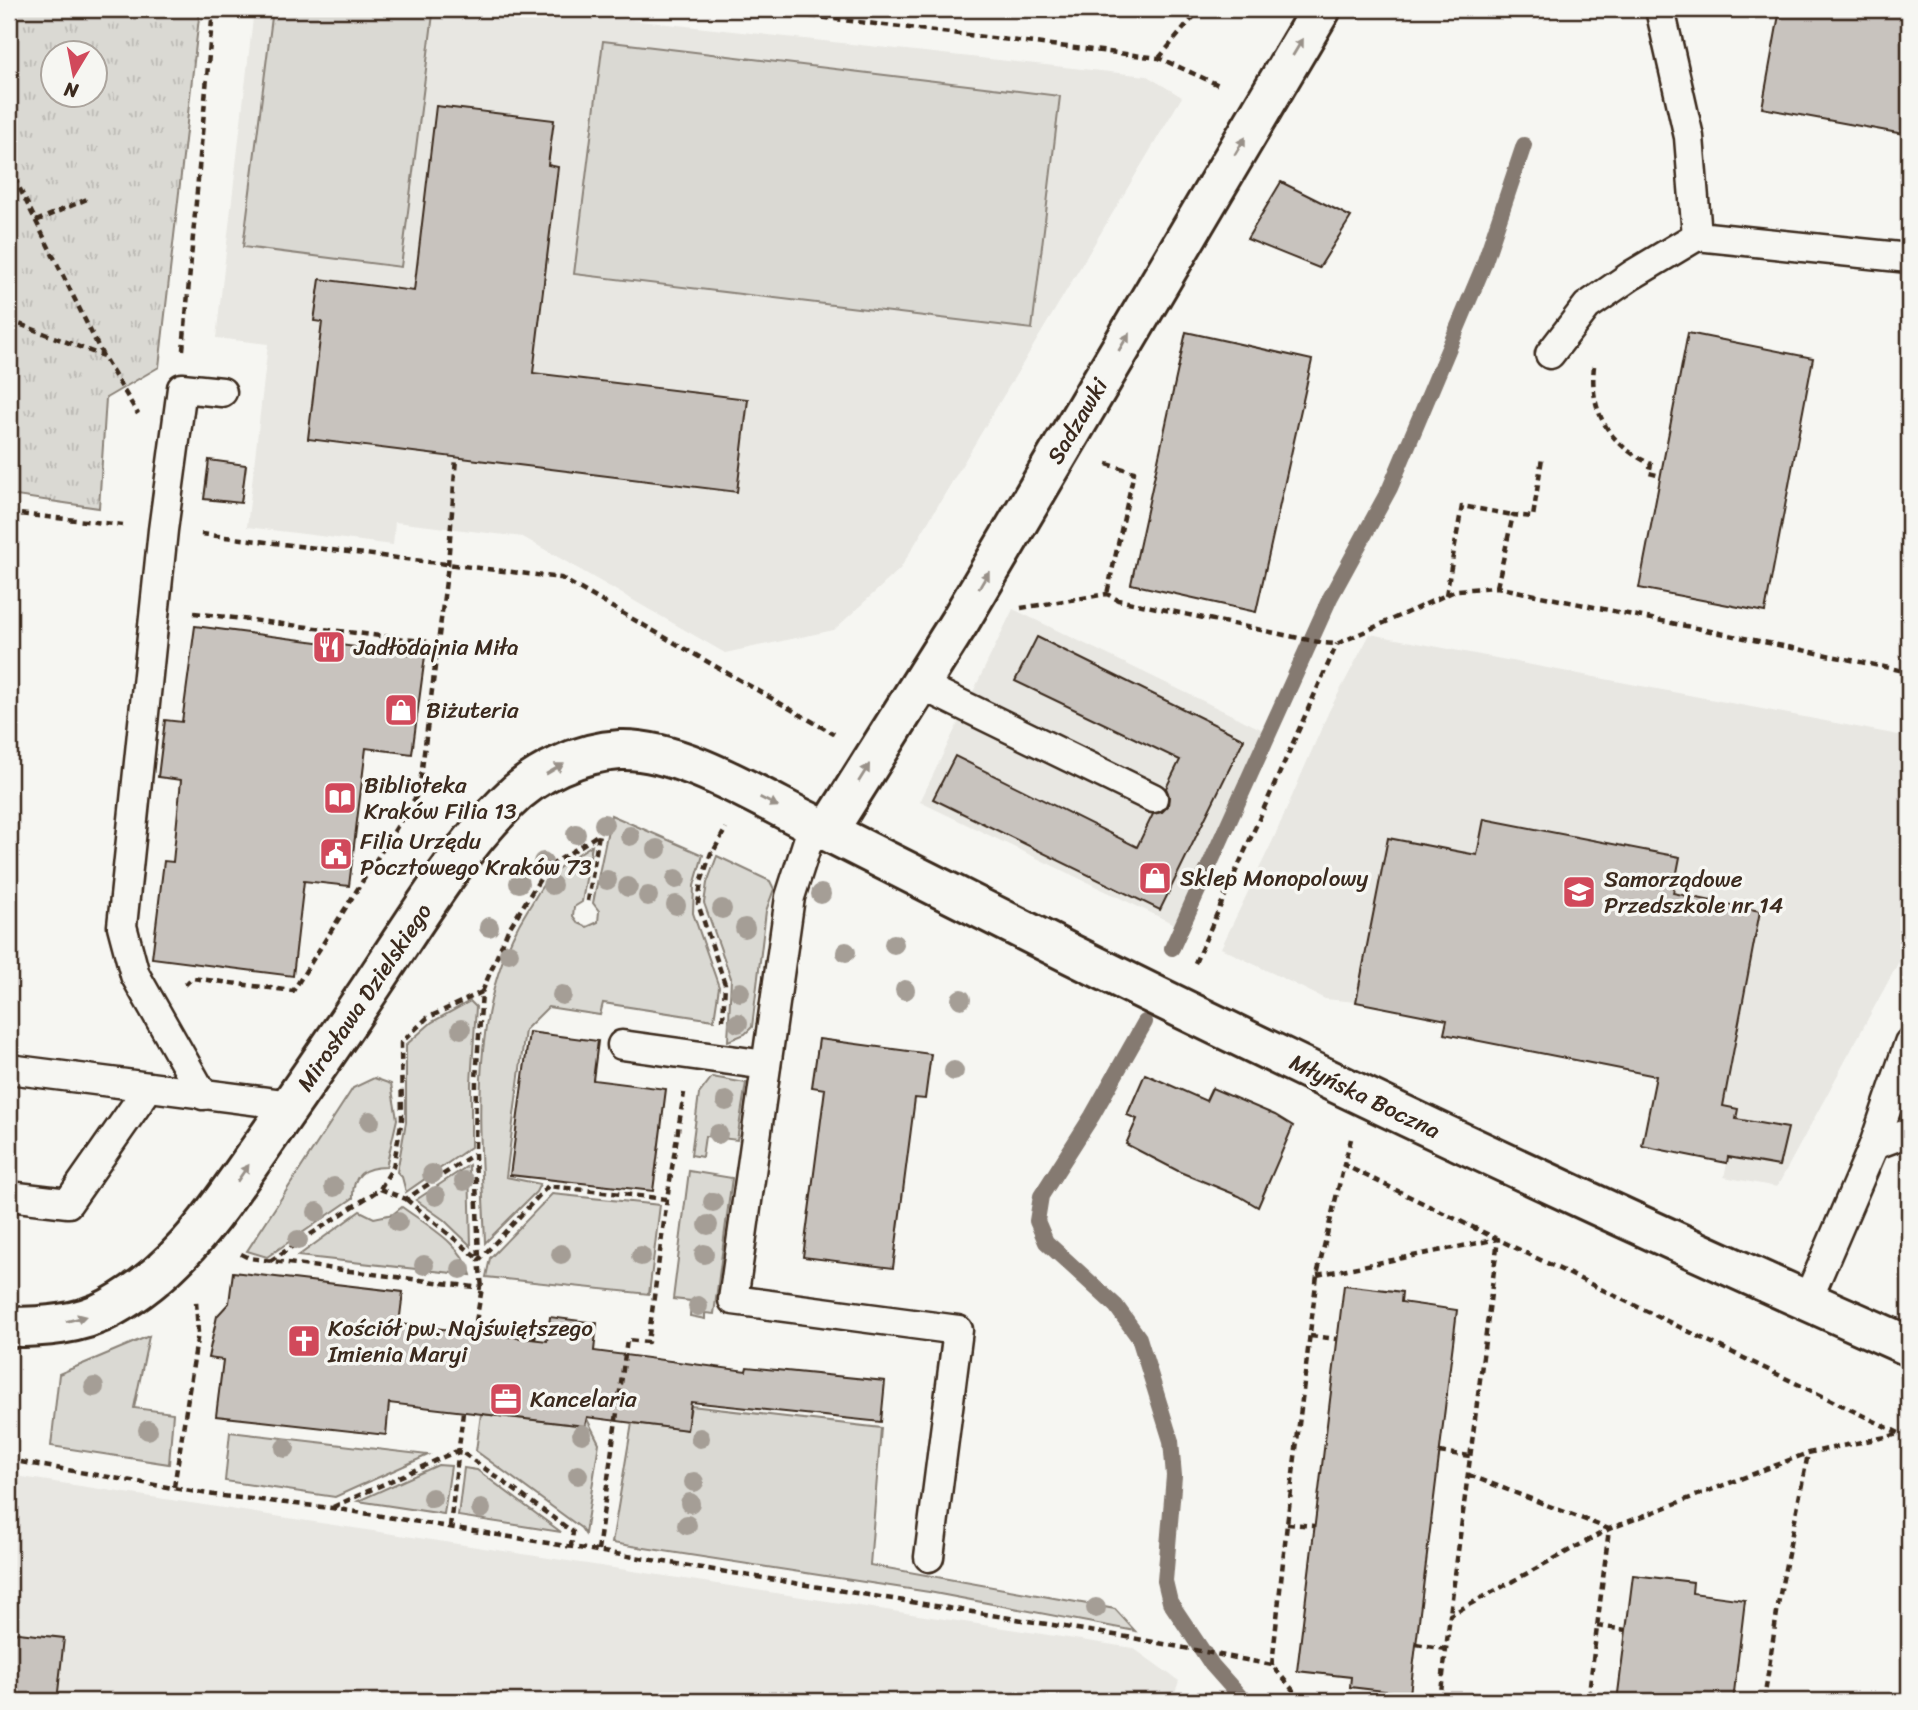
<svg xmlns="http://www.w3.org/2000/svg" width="1918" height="1710" viewBox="0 0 1918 1710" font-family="Sriracha,sans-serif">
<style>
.built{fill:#e8e7e2}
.green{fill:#dad9d3;stroke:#8a8278;stroke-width:2}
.park{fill:url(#park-tufts);stroke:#8a8278;stroke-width:2;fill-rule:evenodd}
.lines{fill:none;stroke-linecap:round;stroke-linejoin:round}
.stream{stroke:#857a71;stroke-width:16}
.building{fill:#c8c3be;stroke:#3b2a1e;stroke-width:2}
.service-casing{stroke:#3b2a1e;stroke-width:33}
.minor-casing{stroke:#3b2a1e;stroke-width:44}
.path{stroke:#3b2a1e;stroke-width:4.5;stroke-dasharray:7 5;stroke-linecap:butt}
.service{stroke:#f6f6f2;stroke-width:28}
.minor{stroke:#f6f6f2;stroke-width:38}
.tree{fill:#a59e96}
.oneway{fill:#989088}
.labels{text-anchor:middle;stroke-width:7;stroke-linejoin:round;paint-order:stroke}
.street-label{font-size:23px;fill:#3b2a1e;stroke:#f6f6f2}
.poi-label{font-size:23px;fill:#3b2a1e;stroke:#f6f6f2;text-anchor:start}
</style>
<defs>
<pattern id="park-tufts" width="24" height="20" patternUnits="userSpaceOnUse" patternTransform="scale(1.75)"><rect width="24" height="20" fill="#dad9d3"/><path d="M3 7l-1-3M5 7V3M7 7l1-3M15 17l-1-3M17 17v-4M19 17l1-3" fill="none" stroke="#bcbab5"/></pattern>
</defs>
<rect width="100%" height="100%" fill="#f6f6f2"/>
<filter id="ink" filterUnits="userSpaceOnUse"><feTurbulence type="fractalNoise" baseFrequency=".0143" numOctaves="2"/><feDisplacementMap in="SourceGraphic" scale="14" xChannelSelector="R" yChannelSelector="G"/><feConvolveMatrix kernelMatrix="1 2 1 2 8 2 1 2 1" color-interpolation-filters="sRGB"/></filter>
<g filter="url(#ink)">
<!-- built -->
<g class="built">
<path d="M254 9H529L1147 76 1182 97 900 569 834 630 725 653 523 537 395 522 393 545 247 527 268 344 216 338Z"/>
<path d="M1013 609 1267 732 1174 924 920 802Z"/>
<path d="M1370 634 1909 737V943L1777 1187 1724 1177 1727 1163 1642 1146 1659 1058 1635 1054 1631 1072 1569 1060 1572 1043 1356 1002 1325 999 1221 948 1273 840 1329 711Z"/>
<path d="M9 1475 1133 1648 1179 1681 1172 1701H9Z"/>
</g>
<!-- green -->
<g class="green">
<path d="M273 9H389L433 14 401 267 243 247Z"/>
<path d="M603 41 1060 96 1032 329 574 274Z"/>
<path d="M611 815 703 855 694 886 693 913 719 987 714 1020 603 1003 600 1015 548 1007 525 1030 506 1177 540 1184 536 1192 485 1243C481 1131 465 1008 528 909 534 900 539 890 546 881 557 867 577 855 592 845L582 902 574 907 573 916 578 923 587 927 598 922 599 911 593 903Z"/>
<path d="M717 856 770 881 774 889 766 911 752 1027 745 1034 728 1041 731 978 704 903 707 883Z"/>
<path d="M470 1001 476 1007 471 1083V1147L406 1192 402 1177 397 1172 406 1122V1045L432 1022Z"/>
<path d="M712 1077 746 1083 737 1140 705 1136 702 1157 691 1155 699 1094Z"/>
<path d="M374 1078 391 1084 397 1119 386 1167C364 1167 352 1175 353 1198L267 1257 247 1251 353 1088Z"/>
<path d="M469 1165 471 1246 444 1220 416 1200Z"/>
<path d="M689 1171 732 1178 714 1314 705 1313V1319L690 1316 691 1301 673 1299Z"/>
<path d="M552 1194 660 1205 649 1294 486 1277 490 1258Z"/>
<path d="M402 1207C425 1224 464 1245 471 1275L298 1256 360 1211 374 1218 393 1214Z"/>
<path d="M149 1336 134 1408 173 1413 169 1464 51 1446 59 1374Z"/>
<path d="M691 1406 881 1428 870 1565 1115 1609 1135 1631 929 1592 612 1543 632 1423 687 1430Z"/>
<path d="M481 1414 585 1426 587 1419 599 1443 585 1534 581 1528 476 1451Z"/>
<path d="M230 1432 428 1455 335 1497 225 1481Z"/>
<path d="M438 1465 451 1466 444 1514 358 1501Z"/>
<path d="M464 1468 477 1470 561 1532 458 1516Z"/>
</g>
<!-- park -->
<path class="park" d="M9 9H200L159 367 106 398 99 508 9 495ZM52 52H94V94H52Z"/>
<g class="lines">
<!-- stream -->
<g class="stream">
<path d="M1172 948 1330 598 1390 488 1483 267 1524 145"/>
<path d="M1145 1022 1092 1116 1041 1196 1037 1221 1046 1242 1116 1306 1139 1338 1171 1441 1174 1476 1165 1581 1170 1602 1212 1665 1244 1701"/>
</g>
</g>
<!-- building -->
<g class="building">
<path d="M1780 9H1909V135L1762 108Z"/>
<path d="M436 106 554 120 548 165 558 167 533 373 748 399 737 492 308 439 322 322 314 321 320 279 414 291Z"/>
<path d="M1281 182 1351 217 1319 268 1247 239Z"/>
<path d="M1186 332 1312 360 1256 612 1131 584Z"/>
<path d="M1688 333 1813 358 1765 612 1639 588Z"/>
<path d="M209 460 246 465 241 503 204 499Z"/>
<path d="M195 626 425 656 412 754 366 748 349 886 304 881 293 976 152 958 164 861 173 862 181 780 158 777 165 720 182 722Z"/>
<path d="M1037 637 1244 739 1160 910 933 799 955 756 1137 847 1153 814 1162 812 1168 806 1169 796 1166 788 1180 760 1015 681Z"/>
<path d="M1484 819 1680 857 1673 893 1760 911 1723 1106 1738 1109 1736 1119 1788 1128 1779 1166 1728 1157 1727 1163 1642 1146 1656 1076 1444 1034 1447 1020 1356 1002 1388 838 1477 855Z"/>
<path d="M529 1032 598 1041 593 1080 666 1089 653 1191 510 1175Z"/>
<path d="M819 1039 931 1054 925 1099 915 1098 893 1268 803 1257 825 1089 812 1087Z"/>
<path d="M1145 1074 1206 1101 1212 1088 1275 1115 1293 1126 1258 1207 1239 1196 1180 1172 1126 1144 1137 1119 1127 1115Z"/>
<path d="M233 1272 403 1292 399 1324 547 1341 550 1317 597 1323 594 1351 746 1371 747 1367 885 1381 881 1422 691 1402 687 1430 587 1417 585 1426 389 1403 386 1435 216 1416 223 1360 208 1358 217 1316 229 1303Z"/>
<path d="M1344 1285 1402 1292 1401 1302 1457 1310 1410 1694 1350 1687 1351 1677 1297 1671Z"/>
<path d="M1633 1575 1693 1582 1692 1593 1745 1600 1733 1701H1617Z"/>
<path d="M9 1632 64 1638 57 1701H9Z"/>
</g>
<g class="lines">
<defs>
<g id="service">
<path d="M1660 9 1689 137 1697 236"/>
<path d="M1550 354 1587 306 1632 275 1697 236 1909 258"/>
<path d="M921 685 1153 798"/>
<path d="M813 825 790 897 733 1300 958 1330 929 1557"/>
<path d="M622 1045 766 1065"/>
<path d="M9 1069 291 1105"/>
<path d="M203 1095 135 975 122 926 163 530 182 388 222 392"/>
<path d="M1874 1145 1909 1132"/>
<path d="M9 1196 68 1203 149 1087"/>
<path d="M1807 1301 1874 1145 1909 1043"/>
</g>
<g id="minor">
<path d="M828 831 960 621 1321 9"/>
<path d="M9 1327C42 1327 80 1325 110 1308 179 1270 215 1213 259 1150 301 1090 343 1030 383 969 421 912 458 851 507 802 535 773 580 752 620 750 681 748 758 797 813 824 899 867 985 911 1071 954 1348 1091 1627 1222 1909 1346"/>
</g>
</defs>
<!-- service casing -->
<use href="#service" class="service-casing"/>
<!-- minor casing -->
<use href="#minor" class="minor-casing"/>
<!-- path -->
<g class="path">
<path d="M751 9 1159 58 1221 86"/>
<path d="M1159 58 1200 9"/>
<path d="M9 167 103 356 138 414"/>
<path d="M36 221 87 199"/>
<path d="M9 320 103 356"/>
<path d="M183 350 213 9"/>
<path d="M1594 366C1589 411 1609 445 1651 464L1649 473 1661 476"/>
<path d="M1107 464 1134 472 1107 594"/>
<path d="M9 513 123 525"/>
<path d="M201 534 561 578 834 734"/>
<path d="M1497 587 1513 515 1533 517 1542 458"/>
<path d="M1446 595 1462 506 1513 515"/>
<path d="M1021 608 1107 594 1118 600 1323 643 1337 644 1457 590 1497 587 1909 672"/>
<path d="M194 613 437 643"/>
<path d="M1195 963 1337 644"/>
<path d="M185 985 192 978 293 991 419 792 448 565 456 458"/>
<path d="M482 992 508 930 547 868 599 834 588 901"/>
<path d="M723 1020 725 984 698 904 701 882 711 853 712 854 726 828"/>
<path d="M1351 1139 1344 1165 1901 1434 1909 1433"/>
<path d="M380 1189 406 1199 474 1154"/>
<path d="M406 1199 479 1259"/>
<path d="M241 1254 249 1258 482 1288"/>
<path d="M270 1261 380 1189 393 1167 402 1119 401 1043 427 1018 482 992 476 1079 475 1154 479 1260"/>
<path d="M1317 1275 1498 1239 1450 1614"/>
<path d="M1310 1336 1337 1339"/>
<path d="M534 1339 535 1333 475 1327 482 1288 479 1260 548 1186 667 1199"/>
<path d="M1439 1452 1470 1456"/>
<path d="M9 1460 214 1495 332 1508 1133 1638 1272 1665 1302 1701"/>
<path d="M1469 1475 1609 1529 1588 1701"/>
<path d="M174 1487 198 1333 196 1301"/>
<path d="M333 1507 459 1450 573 1532 571 1546"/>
<path d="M1287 1524 1315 1526"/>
<path d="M450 1527 463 1412"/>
<path d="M598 1551 627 1340 648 1342 667 1199 684 1093"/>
<path d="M1597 1626 1626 1630"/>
<path d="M1416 1644 1446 1649"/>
<path d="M1272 1665 1287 1524 1317 1275 1344 1165"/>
<path d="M1300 1699 1315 1701"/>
<path d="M1440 1701 1450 1615 1609 1529 1808 1453 1900 1434"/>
<path d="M1764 1701 1779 1599 1808 1454"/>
</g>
<!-- service -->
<use href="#service" class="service"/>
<!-- minor -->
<use href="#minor" class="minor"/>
</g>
<!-- trees -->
<g class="tree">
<circle cx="604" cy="824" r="10"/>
<circle cx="576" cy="834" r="10"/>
<circle cx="630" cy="836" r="10"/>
<circle cx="657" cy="849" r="10"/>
<circle cx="543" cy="862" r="10"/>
<circle cx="676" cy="879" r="10"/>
<circle cx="607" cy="880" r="10"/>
<circle cx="519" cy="883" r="10"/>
<circle cx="552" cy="885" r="10"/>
<circle cx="628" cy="887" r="10"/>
<circle cx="821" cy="894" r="10"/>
<circle cx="648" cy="896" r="10"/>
<circle cx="676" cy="905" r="10"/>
<circle cx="722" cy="909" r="10"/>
<circle cx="489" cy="927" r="10"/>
<circle cx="745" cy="928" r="10"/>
<circle cx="894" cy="944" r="10"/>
<circle cx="846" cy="952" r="10"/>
<circle cx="509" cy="953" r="10"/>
<circle cx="905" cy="990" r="10"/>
<circle cx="740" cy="992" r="10"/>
<circle cx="562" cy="995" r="10"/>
<circle cx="961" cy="999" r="10"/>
<circle cx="738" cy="1023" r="10"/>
<circle cx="461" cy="1029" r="10"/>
<circle cx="954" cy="1071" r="10"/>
<circle cx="726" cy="1101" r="10"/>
<circle cx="370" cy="1121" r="10"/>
<circle cx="718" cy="1134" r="10"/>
<circle cx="432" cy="1174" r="10"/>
<circle cx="464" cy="1181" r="10"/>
<circle cx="334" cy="1187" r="10"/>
<circle cx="436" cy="1196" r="10"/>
<circle cx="713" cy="1202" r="10"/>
<circle cx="317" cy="1212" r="10"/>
<circle cx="398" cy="1222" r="10"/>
<circle cx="708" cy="1225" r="10"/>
<circle cx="298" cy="1240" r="10"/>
<circle cx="561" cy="1254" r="10"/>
<circle cx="704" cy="1254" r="10"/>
<circle cx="641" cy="1256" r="10"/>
<circle cx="424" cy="1265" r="10"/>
<circle cx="461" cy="1269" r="10"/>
<circle cx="698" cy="1306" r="10"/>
<circle cx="94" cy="1387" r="10"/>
<circle cx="148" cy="1430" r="10"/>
<circle cx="582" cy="1434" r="10"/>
<circle cx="700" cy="1438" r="10"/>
<circle cx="285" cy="1448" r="10"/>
<circle cx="578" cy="1475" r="10"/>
<circle cx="694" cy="1482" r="10"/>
<circle cx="432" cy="1498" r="10"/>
<circle cx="690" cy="1503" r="10"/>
<circle cx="481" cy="1509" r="10"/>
<circle cx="687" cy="1525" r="10"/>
<circle cx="1096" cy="1608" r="10"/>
</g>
<!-- one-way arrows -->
<defs><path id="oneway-solid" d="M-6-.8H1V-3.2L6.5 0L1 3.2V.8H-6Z" transform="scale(1.75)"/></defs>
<g class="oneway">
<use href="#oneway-solid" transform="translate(1298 47) rotate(-59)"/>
<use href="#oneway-solid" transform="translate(1240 146) rotate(-59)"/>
<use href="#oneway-solid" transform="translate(1124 342) rotate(-59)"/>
<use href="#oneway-solid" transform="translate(984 580) rotate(-60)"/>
<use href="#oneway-solid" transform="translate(555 769) rotate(-30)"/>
<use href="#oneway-solid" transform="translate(864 773) rotate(-58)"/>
<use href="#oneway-solid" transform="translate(769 802) rotate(27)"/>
<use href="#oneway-solid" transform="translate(243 1173) rotate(-55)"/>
<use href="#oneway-solid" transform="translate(76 1319) rotate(-15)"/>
</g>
</g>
<!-- icons -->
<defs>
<symbol id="restaurant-square" viewBox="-11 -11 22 22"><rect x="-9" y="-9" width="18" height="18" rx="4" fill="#d1495b" stroke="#f6f6f2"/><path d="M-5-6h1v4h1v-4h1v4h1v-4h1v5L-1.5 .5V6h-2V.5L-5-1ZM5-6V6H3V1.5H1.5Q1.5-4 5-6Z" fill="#fff"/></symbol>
<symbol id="shop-square" viewBox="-11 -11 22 22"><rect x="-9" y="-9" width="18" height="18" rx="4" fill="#d1495b" stroke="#f6f6f2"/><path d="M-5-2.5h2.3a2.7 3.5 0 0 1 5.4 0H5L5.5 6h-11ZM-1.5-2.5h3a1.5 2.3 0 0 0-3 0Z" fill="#fff"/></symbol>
<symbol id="library-square" viewBox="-11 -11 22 22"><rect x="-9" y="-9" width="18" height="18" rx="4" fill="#d1495b" stroke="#f6f6f2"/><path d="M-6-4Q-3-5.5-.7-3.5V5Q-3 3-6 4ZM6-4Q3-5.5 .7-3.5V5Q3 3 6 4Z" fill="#fff"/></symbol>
<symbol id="civic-square" viewBox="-11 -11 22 22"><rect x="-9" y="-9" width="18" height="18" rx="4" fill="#d1495b" stroke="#f6f6f2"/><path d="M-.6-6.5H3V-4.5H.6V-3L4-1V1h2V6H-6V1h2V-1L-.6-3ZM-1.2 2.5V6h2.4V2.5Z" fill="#fff"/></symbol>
<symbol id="school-square" viewBox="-11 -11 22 22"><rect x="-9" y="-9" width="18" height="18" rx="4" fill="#d1495b" stroke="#f6f6f2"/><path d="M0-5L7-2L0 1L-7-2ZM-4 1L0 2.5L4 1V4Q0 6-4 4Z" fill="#fff"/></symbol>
<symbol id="church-square" viewBox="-11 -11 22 22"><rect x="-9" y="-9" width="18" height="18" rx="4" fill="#d1495b" stroke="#f6f6f2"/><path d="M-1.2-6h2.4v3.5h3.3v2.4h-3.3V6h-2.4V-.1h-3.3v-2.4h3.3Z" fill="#fff"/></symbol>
<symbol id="office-square" viewBox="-11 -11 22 22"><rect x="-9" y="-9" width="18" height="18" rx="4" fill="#d1495b" stroke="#f6f6f2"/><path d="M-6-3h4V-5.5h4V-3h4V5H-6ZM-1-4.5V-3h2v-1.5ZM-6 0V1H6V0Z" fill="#fff"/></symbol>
</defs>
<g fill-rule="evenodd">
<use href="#restaurant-square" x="310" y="628" width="38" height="38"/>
<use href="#shop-square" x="382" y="691" width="38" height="38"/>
<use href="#library-square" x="321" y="779" width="38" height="38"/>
<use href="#civic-square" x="317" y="835" width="38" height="38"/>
<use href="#shop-square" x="1136" y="859" width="38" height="38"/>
<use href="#school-square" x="1560" y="873" width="38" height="38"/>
<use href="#church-square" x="285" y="1322" width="38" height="38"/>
<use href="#office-square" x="487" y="1380" width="38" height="38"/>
</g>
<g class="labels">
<!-- street labels -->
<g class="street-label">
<text transform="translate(1077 421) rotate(-59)" y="8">Sadzawki</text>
<text transform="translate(364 997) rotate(-56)" y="8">Mirosława Dzielskiego</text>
<text transform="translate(1365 1096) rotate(26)" y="8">Młyńska Boczna</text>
</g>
<!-- poi labels -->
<g class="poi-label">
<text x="354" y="655">Jadłodajnia Miła</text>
<text x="426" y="718">Biżuteria</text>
<text x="364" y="793">Biblioteka<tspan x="364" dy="26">Kraków Filia 13</tspan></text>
<text x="360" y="849">Filia Urzędu<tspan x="360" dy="26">Pocztowego Kraków 73</tspan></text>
<text x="1180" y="886">Sklep Monopolowy</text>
<text x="1604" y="887">Samorządowe<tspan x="1604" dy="26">Przedszkole nr 14</tspan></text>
<text x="328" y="1336">Kościół pw. Najświętszego<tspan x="328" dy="26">Imienia Maryi</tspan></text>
<text x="530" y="1407">Kancelaria</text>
</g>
</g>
<!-- margin -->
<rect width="1918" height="1710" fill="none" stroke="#f6f6f2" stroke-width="35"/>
<rect x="18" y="18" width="1883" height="1675" fill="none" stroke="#3b2a1e" stroke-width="2.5" filter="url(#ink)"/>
<!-- north arrow -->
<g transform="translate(74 74) rotate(190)"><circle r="33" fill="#f6f6f2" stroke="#aba49d" stroke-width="2"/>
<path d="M0-5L12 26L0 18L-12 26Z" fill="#d1495b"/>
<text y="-10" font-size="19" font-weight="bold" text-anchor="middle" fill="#3b2a1e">N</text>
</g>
</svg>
